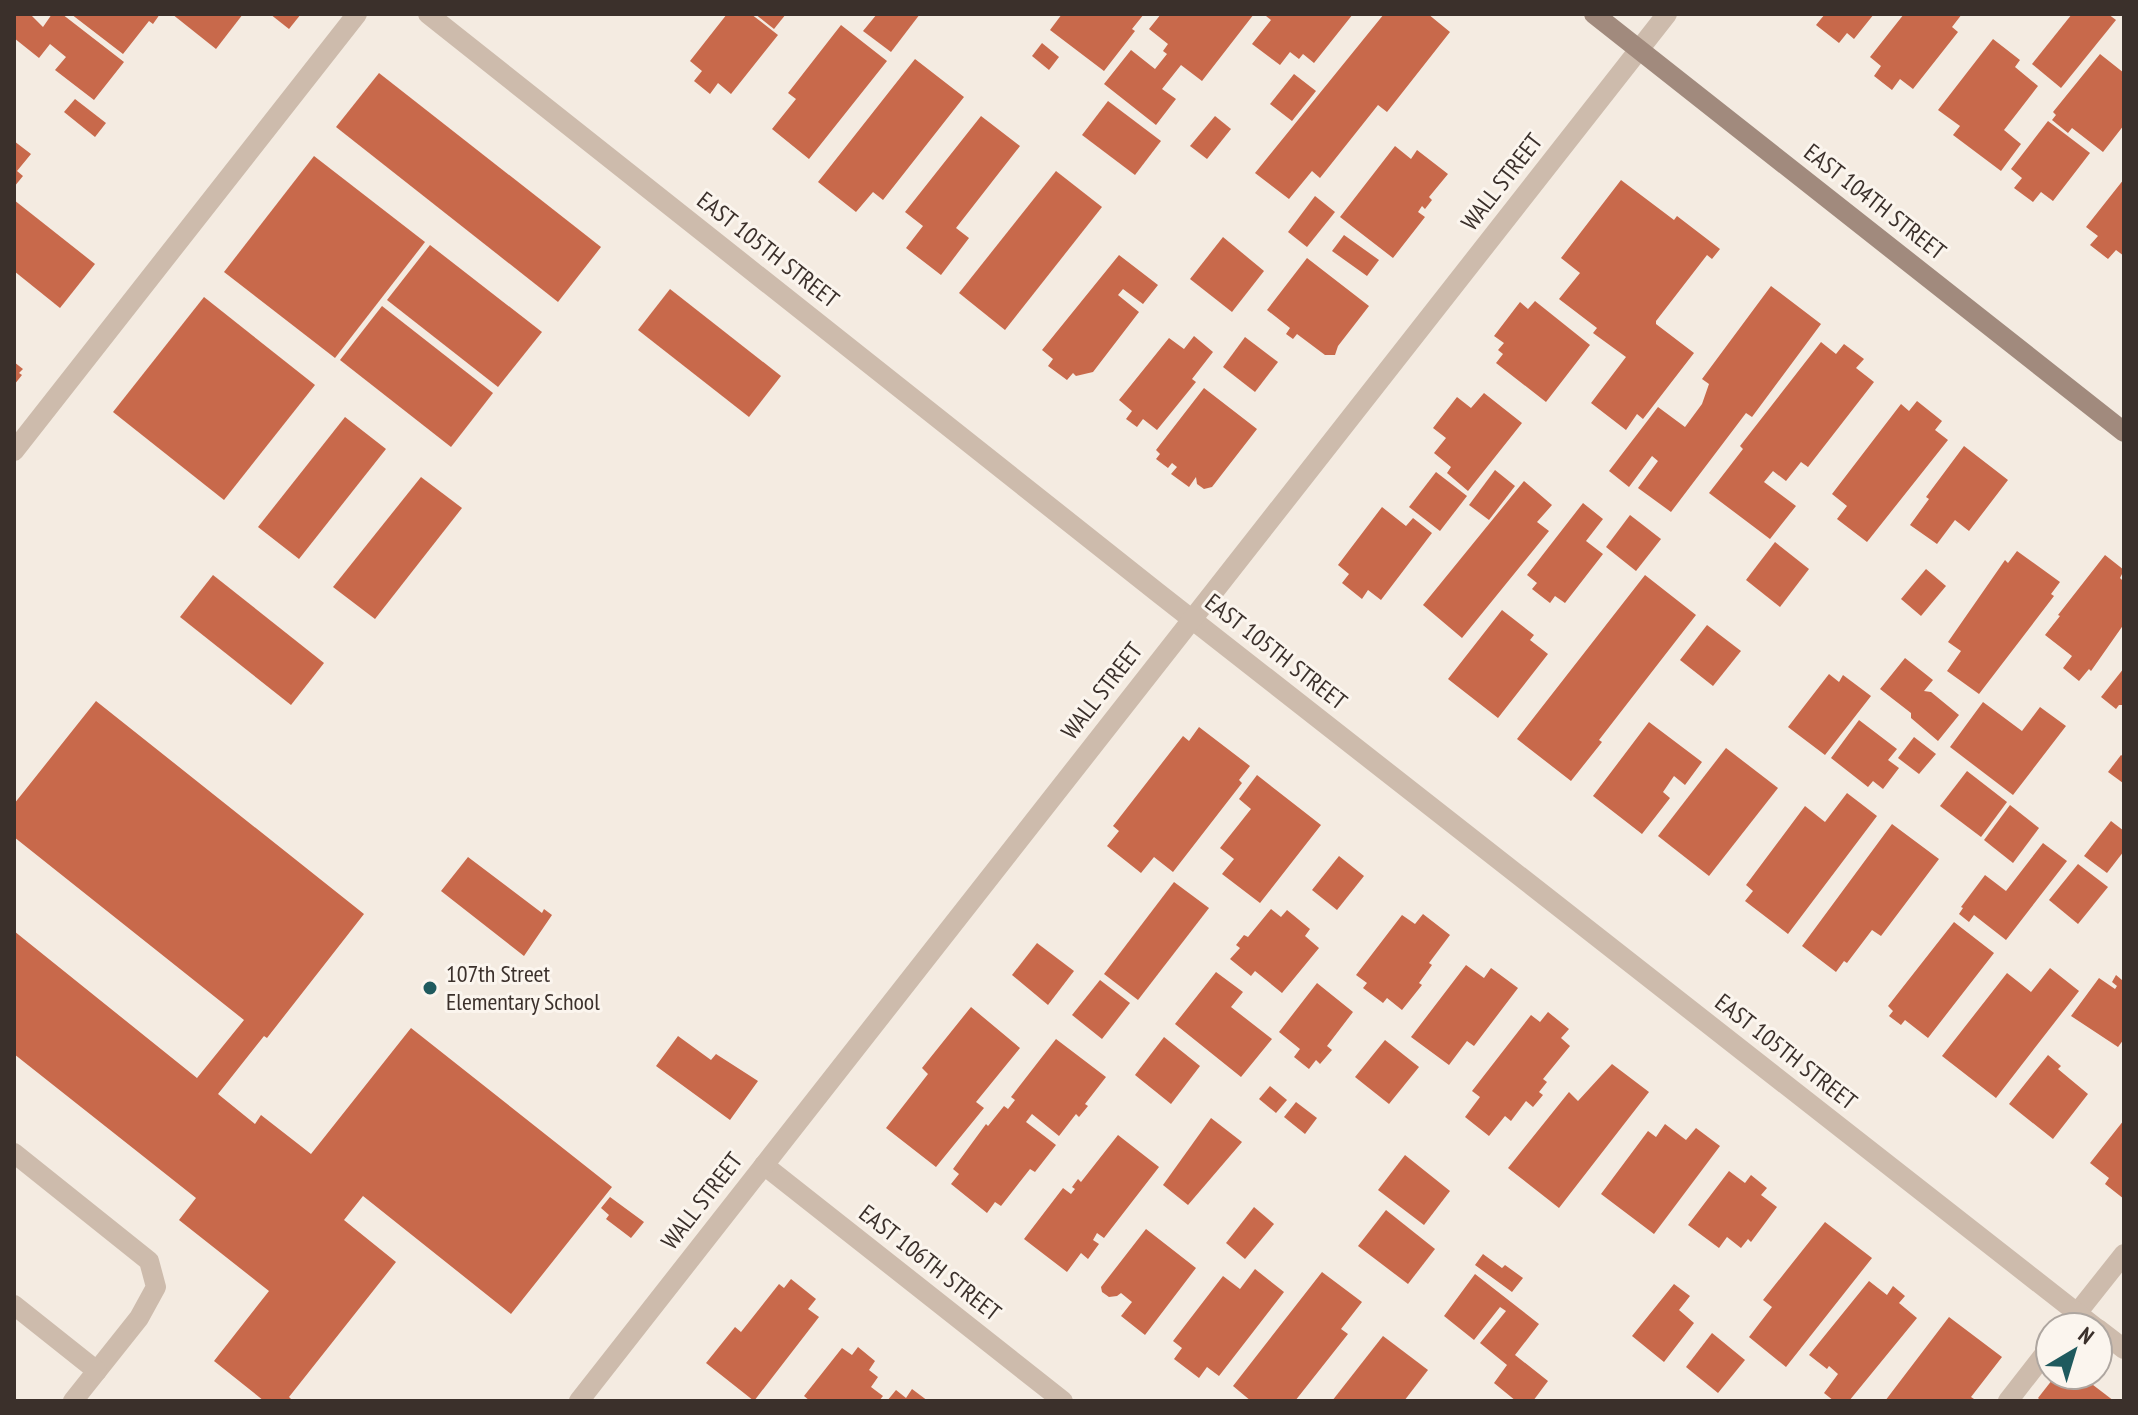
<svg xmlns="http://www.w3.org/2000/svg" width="2138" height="1415" viewBox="0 0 2138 1415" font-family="'PT Sans Narrow',sans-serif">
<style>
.building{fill:#c8694b}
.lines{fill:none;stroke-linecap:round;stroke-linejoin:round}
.lane{stroke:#cdbbac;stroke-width:20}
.street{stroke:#cdbbac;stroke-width:20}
.secondary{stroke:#a18a7d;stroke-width:20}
.poi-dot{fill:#1f5a5e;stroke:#fbf5ee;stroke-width:3}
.labels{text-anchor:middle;stroke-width:6;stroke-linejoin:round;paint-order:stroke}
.street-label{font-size:24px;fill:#3b302b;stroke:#fbf5ee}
.poi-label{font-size:24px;fill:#3b302b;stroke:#fbf5ee;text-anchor:start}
</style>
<rect width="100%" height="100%" fill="#f4ebe1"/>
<!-- building -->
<g class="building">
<path d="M14 14H30L43 27 52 14H62L124 62 94 100 55 70 66 57 50 44 39 58 14 38Z"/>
<path d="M71 14H160L153 24 149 21 123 54Z"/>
<path d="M172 14H243L216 49Z"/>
<path d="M270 14H301L289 29Z"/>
<path d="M727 14H751L778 35 731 94 718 83 710 94 694 81 702 71 690 61Z"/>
<path d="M755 14H786L774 29Z"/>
<path d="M877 14H920L891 52 863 31Z"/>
<path d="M1062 14H1144L1132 29 1135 31 1104 71 1050 30Z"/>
<path d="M1161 14H1254L1202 81 1181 65 1162 89 1176 99 1156 125 1104 84 1131 50 1155 69 1167 54 1163 51 1168 44 1149 29Z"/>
<path d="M1268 14H1353L1314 63 1303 54 1299 59 1290 52 1280 65 1252 44 1271 20 1266 16Z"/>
<path d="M1384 14H1428L1450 32 1387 112 1378 105 1320 178 1312 171 1289 199 1255 173Z"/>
<path d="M1825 14H1874L1854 39 1847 33 1839 43 1816 25Z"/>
<path d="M1904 14H1962L1952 27 1958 32 1913 89 1900 79 1892 90 1874 76 1881 66 1870 57Z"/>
<path d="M2072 14H2108L2116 20 2061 88 2032 64Z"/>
<path d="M841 25 887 61 809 159 772 129 796 99 788 93Z"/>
<path d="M1993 39 2020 60 2015 67 2038 86 2004 130 2021 144 2001 171 1953 135 1960 126 1938 110Z"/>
<path d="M1042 43 1059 57 1049 70 1032 56Z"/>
<path d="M2100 54 2124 73V125L2103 152 2072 128 2068 133 2052 120 2056 115 2053 112Z"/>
<path d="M915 59 964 97 883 200 873 192 856 212 818 182Z"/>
<path d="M379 73 601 247 558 302 336 127Z"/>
<path d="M1294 74 1316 91 1292 121 1270 104Z"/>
<path d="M75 99 106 123 95 137 64 112Z"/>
<path d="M1108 101 1161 141 1135 175 1082 135Z"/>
<path d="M981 116 1020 146 956 228 969 238 941 275 906 248 923 226 905 212Z"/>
<path d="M1215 116 1231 129 1207 159 1190 146Z"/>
<path d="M2048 121 2090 153 2053 201 2041 192 2033 202 2014 188 2022 178 2011 169Z"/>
<path d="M14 141 31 154 17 171 23 176 14 187Z"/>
<path d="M1395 146 1411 159 1417 150 1448 174 1429 197 1432 200 1425 209 1422 206 1418 212 1425 217 1393 258 1340 217Z"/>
<path d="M314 156 425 242 335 358 224 272Z"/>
<path d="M1056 171 1102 207 1005 330 959 293Z"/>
<path d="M2124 179V256L2116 250 2108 259 2090 245 2098 236 2086 227Z"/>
<path d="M1621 180 1674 220 1677 216 1720 249 1712 259 1707 255 1656 321V324L1694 353 1643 419 1637 414 1626 430 1591 403 1626 357 1593 333 1597 328 1559 299 1580 273 1561 258Z"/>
<path d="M1315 196 1335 212 1307 247 1288 232Z"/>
<path d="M14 200 95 264 60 308 14 271Z"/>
<path d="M1344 235 1379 260 1367 276 1332 251Z"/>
<path d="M1223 237 1264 271 1232 312 1190 279Z"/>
<path d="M430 245 542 332 498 387 387 300Z"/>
<path d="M1119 255 1158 285 1143 304 1123 289 1118 295 1139 312 1093 372 1076 376 1073 373 1067 380 1048 366 1053 359 1042 350Z"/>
<path d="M1307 258 1369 306 1338 346 1335 355H1325L1297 334 1293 339 1286 334 1290 328 1267 310Z"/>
<path d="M1771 286 1821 324 1752 417 1746 413 1671 512 1638 488 1658 461 1652 456 1629 487 1609 471 1658 407 1685 427 1702 404 1709 384 1702 379Z"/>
<path d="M670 289 781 376 749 417 638 330Z"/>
<path d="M204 297 315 385 224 500 113 412Z"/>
<path d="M1535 301 1590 345 1546 402 1496 363 1503 354 1498 350 1504 343 1494 336 1520 302 1528 309Z"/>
<path d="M382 306 493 393 451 447 340 360Z"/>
<path d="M1194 336 1213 352 1192 379 1196 382 1157 430 1143 419 1137 427 1126 419 1132 411 1119 400 1169 338 1184 349Z"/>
<path d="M1245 337 1278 362 1255 392 1223 367Z"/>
<path d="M1821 342 1836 354 1844 344 1864 359 1856 368 1874 382 1808 467 1801 462 1786 481 1773 471 1764 482 1796 506 1770 539 1709 493 1743 449 1740 446Z"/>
<path d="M14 362 23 369 19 373 22 375 14 385Z"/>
<path d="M1204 388 1257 429 1212 487 1204 489 1197 484 1196 477 1189 487 1171 474 1177 467 1172 463 1168 468 1156 459 1160 454 1156 450Z"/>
<path d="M1484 393 1522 423 1468 491 1447 473 1451 467 1434 453 1446 438 1433 428 1457 397 1471 408Z"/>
<path d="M1917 401 1942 421 1935 430 1948 440 1867 542 1837 519 1847 506 1832 494 1901 404 1909 411Z"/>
<path d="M345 417 386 449 299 559 258 527Z"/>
<path d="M1964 446 2008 480 1969 531 1955 520 1937 544 1910 525 1929 499 1926 497Z"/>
<path d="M1495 470 1515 486 1489 520 1469 505Z"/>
<path d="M1436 472 1467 496 1440 531 1409 507Z"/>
<path d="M421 477 462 508 375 619 333 587Z"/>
<path d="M1524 481 1552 505 1537 522 1549 531 1462 638 1423 605Z"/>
<path d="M1583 503 1603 519 1586 541 1603 554 1565 603 1555 596 1550 603 1532 589 1537 583 1527 575Z"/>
<path d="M1382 507 1406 526 1413 518 1432 533 1381 600 1368 590 1362 599 1342 583 1349 574 1338 565Z"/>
<path d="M1630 515 1661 539 1636 571 1606 547Z"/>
<path d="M1775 542 1809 569 1780 607 1746 580Z"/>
<path d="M2017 551 2060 582 2051 594 2054 596 1979 694 1947 671 1961 651 1948 642 2005 560 2008 563Z"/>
<path d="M2105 555 2124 570 2120 578 2124 582V624L2091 671 2089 669 2079 681 2063 668 2072 656 2045 635 2060 616 2058 615Z"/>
<path d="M1926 569 1946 586 1921 616 1901 599Z"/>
<path d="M213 575 324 663 291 705 180 617Z"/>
<path d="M1645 575 1696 615 1599 740 1602 742 1571 781 1517 739Z"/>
<path d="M1502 610 1534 635 1530 640 1548 654 1498 718 1448 679Z"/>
<path d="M1707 625 1741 651 1713 686 1680 660Z"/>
<path d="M1905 658 1933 680 1924 691 1931 692 1959 715 1938 741 1911 718V713L1880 689Z"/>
<path d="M2124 668V705H2119L2116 709 2101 697Z"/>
<path d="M1829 674 1839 682 1843 675 1871 696 1825 755 1788 727Z"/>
<path d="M96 701 364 914 267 1038 264 1036 218 1094 255 1124 261 1115 311 1154 411 1028 612 1187 511 1314 363 1196 344 1220 396 1262 289 1397 293 1401H264L214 1361 269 1291 179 1220 196 1198 14 1054V931L197 1078 244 1020 14 837V804Z"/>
<path d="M1983 702 2022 731 2040 707 2066 726 2013 795 1950 747Z"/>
<path d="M1859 720 1897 749 1888 760 1899 768 1883 789 1873 781 1868 787 1831 758Z"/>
<path d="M1649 722 1702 762 1685 785 1674 776 1663 792 1670 798 1642 834 1593 796Z"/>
<path d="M1199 727 1250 766 1239 780 1242 783 1173 872 1154 857 1141 873 1107 846 1119 831 1113 826 1183 736 1189 741Z"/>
<path d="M1914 737 1936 754 1919 774 1898 758Z"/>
<path d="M1726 748 1778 788 1709 876 1658 836Z"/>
<path d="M2121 755 2124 757 2123 783 2108 772Z"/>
<path d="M1967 771 2007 802 1981 837 1940 806Z"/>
<path d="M1257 775 1321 825 1260 903 1222 874 1234 859 1220 848 1251 809 1239 799Z"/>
<path d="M1847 793 1877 816 1788 934 1745 901 1753 891 1746 885 1805 806 1825 822Z"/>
<path d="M2010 805 2039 828 2013 863 1984 840Z"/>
<path d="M2111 821 2124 831V851L2107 873 2084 856Z"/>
<path d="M1892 824 1939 859 1881 936 1872 930 1847 963 1844 961 1836 972 1802 946Z"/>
<path d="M2043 843 2067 861 2006 940 1974 915 1969 922 1959 914 1963 908 1961 907 1985 875 2006 891Z"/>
<path d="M1339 856 1364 876 1337 910 1312 890Z"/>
<path d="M468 857 542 913 544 909 552 915 524 956 441 891Z"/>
<path d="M2078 864 2108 887 2078 924 2049 900Z"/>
<path d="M1174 882 1209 908 1138 1000 1104 974Z"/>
<path d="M1271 909 1281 917 1287 910 1310 929 1305 936 1319 948 1282 993 1255 971 1251 976 1230 959 1240 948 1236 945 1244 935 1248 937Z"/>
<path d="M1423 914 1450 935 1429 963 1432 965 1419 983 1422 985 1402 1010 1387 998 1383 1003 1363 988 1367 983 1356 975 1402 915 1415 924Z"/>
<path d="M1954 922 1994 953 1928 1038 1905 1020 1901 1025 1889 1016 1893 1011 1888 1006Z"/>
<path d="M1037 943 1074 971 1048 1005 1012 975Z"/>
<path d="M1466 965 1484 978 1491 968 1518 988 1474 1046 1467 1041 1449 1065 1411 1037Z"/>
<path d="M2050 968 2079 991 1996 1098 1942 1056 2007 973 2031 992Z"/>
<path d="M1216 972 1243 992 1231 1007 1272 1039 1241 1077 1175 1024Z"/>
<path d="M2116 975 2122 980 2124 977V1039L2118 1047 2071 1016 2099 978 2115 989 2117 986 2112 982Z"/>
<path d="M1100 980 1130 1003 1102 1039 1072 1015Z"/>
<path d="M1317 983 1353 1012 1327 1046 1332 1050 1320 1064 1316 1060 1309 1069 1294 1057 1300 1049 1279 1032Z"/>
<path d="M971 1007 1020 1048 976 1102 984 1108 936 1167 886 1128 928 1074 922 1068Z"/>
<path d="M1548 1012 1569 1029 1561 1038 1570 1046 1543 1079 1547 1082 1539 1092 1543 1095 1533 1107 1526 1101 1511 1121 1505 1116 1489 1136 1465 1117 1480 1097 1472 1091 1531 1015 1540 1022Z"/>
<path d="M678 1036 711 1060 716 1054 758 1081 730 1120 656 1066Z"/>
<path d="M1164 1037 1200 1066 1171 1104 1135 1075Z"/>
<path d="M1056 1039 1106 1077 1085 1104 1088 1106 1079 1117 1076 1114 1059 1136 1032 1114 1026 1122 1056 1145 1035 1172 1030 1169 1001 1206 995 1202 987 1213 951 1184 959 1174 953 1169 986 1124 988 1126 1004 1106 1008 1109 1015 1100 1011 1097Z"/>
<path d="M1385 1040 1419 1067 1389 1104 1355 1077Z"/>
<path d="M2048 1055 2061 1066 2058 1069 2088 1094 2053 1139 2009 1104Z"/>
<path d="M1612 1064 1649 1092 1559 1208 1508 1168 1569 1092 1578 1101Z"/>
<path d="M1270 1086 1287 1100 1276 1113 1259 1099Z"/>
<path d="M1296 1102 1317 1118 1305 1134 1284 1117Z"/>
<path d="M1211 1118 1242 1142 1188 1205 1163 1185Z"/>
<path d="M2124 1120V1199L2105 1184 2109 1178 2090 1163Z"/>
<path d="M1665 1124 1686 1140 1696 1128 1720 1146 1654 1234 1601 1194 1648 1131 1656 1137Z"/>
<path d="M1118 1135 1159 1167 1104 1238 1097 1233 1093 1240 1099 1244 1088 1259 1081 1253 1067 1272 1024 1239 1063 1188 1071 1194 1075 1189 1072 1187 1078 1179 1081 1182Z"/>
<path d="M1405 1155 1450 1191 1424 1225 1378 1190Z"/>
<path d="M1729 1171 1745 1183 1751 1175 1767 1188 1761 1195 1777 1207 1751 1242 1748 1239 1741 1248 1727 1237 1719 1248 1688 1225Z"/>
<path d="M610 1197 644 1222 631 1238 606 1219 609 1215 601 1208Z"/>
<path d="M1254 1207 1274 1224 1245 1259 1226 1243Z"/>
<path d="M1386 1210 1435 1249 1408 1284 1358 1246Z"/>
<path d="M1825 1222 1872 1258 1786 1367 1749 1337 1772 1307 1763 1300Z"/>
<path d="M1146 1229 1196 1268 1145 1335 1121 1316 1132 1302 1121 1293 1117 1296 1109 1297 1102 1292 1101 1287Z"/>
<path d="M1483 1254 1502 1268 1505 1265 1523 1278 1512 1292 1475 1265Z"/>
<path d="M1255 1269 1284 1292 1219 1376 1207 1367 1199 1378 1174 1359 1182 1348 1173 1341 1223 1276 1240 1289Z"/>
<path d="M1322 1272 1362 1302 1341 1329 1348 1334 1295 1401H1251L1233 1386Z"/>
<path d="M1475 1274 1539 1324 1515 1355 1548 1381 1533 1401H1516L1494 1383 1507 1365 1480 1343 1506 1311 1500 1307 1474 1340 1444 1316Z"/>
<path d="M791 1279 816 1299 808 1309 819 1317 754 1401 706 1363 735 1327 741 1332 779 1284 784 1288Z"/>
<path d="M1869 1281 1887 1295 1893 1286 1905 1296 1899 1303 1917 1318 1849 1401H1834L1824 1393 1838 1374 1829 1366 1827 1369 1809 1355Z"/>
<path d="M1674 1284 1690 1296 1679 1310 1694 1323 1664 1362 1632 1336Z"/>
<path d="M1949 1317 2002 1357 1971 1397 1977 1401H1885Z"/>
<path d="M1712 1333 1745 1360 1718 1393 1686 1367Z"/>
<path d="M1383 1336 1428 1370 1404 1401H1332Z"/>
<path d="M858 1347 875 1361 869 1370 878 1377 871 1387 883 1396 879 1401H810L804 1396 842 1348 852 1355Z"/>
<path d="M2056 1375H2080L2114 1401H2041L2038 1398Z"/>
<path d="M912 1389 928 1401H887L896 1390 906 1398Z"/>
</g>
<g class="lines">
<!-- lane -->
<g class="lane">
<path d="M14 451 357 14"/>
<path d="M14 1153 149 1261 156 1287 139 1318 73 1401"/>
<path d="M14 1305 97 1371"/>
<path d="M2066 1327 2124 1254"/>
<path d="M2008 1401 2050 1347"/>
</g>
<!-- street -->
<g class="street">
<path d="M428 14 1157 592 2095 1327"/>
<path d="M764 1165 1063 1401"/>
<path d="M2098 1329 2124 1349"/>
<path d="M579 1401 1667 14"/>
</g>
<!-- secondary -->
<path class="secondary" d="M1594 14 2124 432"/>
</g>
<!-- markers -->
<circle class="poi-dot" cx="430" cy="988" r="8"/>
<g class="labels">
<!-- street labels -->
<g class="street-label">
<text transform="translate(1502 182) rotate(-52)" y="8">WALL STREET</text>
<text transform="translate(1875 202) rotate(38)" y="8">EAST 104TH STREET</text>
<text transform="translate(768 250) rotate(38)" y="8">EAST 105TH STREET</text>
<text transform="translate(1276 652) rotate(38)" y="8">EAST 105TH STREET</text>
<text transform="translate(1102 691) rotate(-52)" y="8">WALL STREET</text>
<text transform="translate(1786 1052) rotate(38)" y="8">EAST 105TH STREET</text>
<text transform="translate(702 1201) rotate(-52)" y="8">WALL STREET</text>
<text transform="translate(930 1263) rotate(38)" y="8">EAST 106TH STREET</text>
</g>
<!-- poi labels -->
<g class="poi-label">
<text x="446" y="982">107th Street<tspan x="446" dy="28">Elementary School</tspan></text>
</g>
</g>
<!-- border -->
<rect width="2138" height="1415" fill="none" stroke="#3b302b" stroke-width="32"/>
<!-- north arrow -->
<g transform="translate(2074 1351) rotate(38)"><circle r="38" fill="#fbf5ee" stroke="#aea6a0" stroke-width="2"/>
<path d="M0-6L14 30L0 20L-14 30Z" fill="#1f5a5e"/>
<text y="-12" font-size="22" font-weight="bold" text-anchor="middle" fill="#3b302b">N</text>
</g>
</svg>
